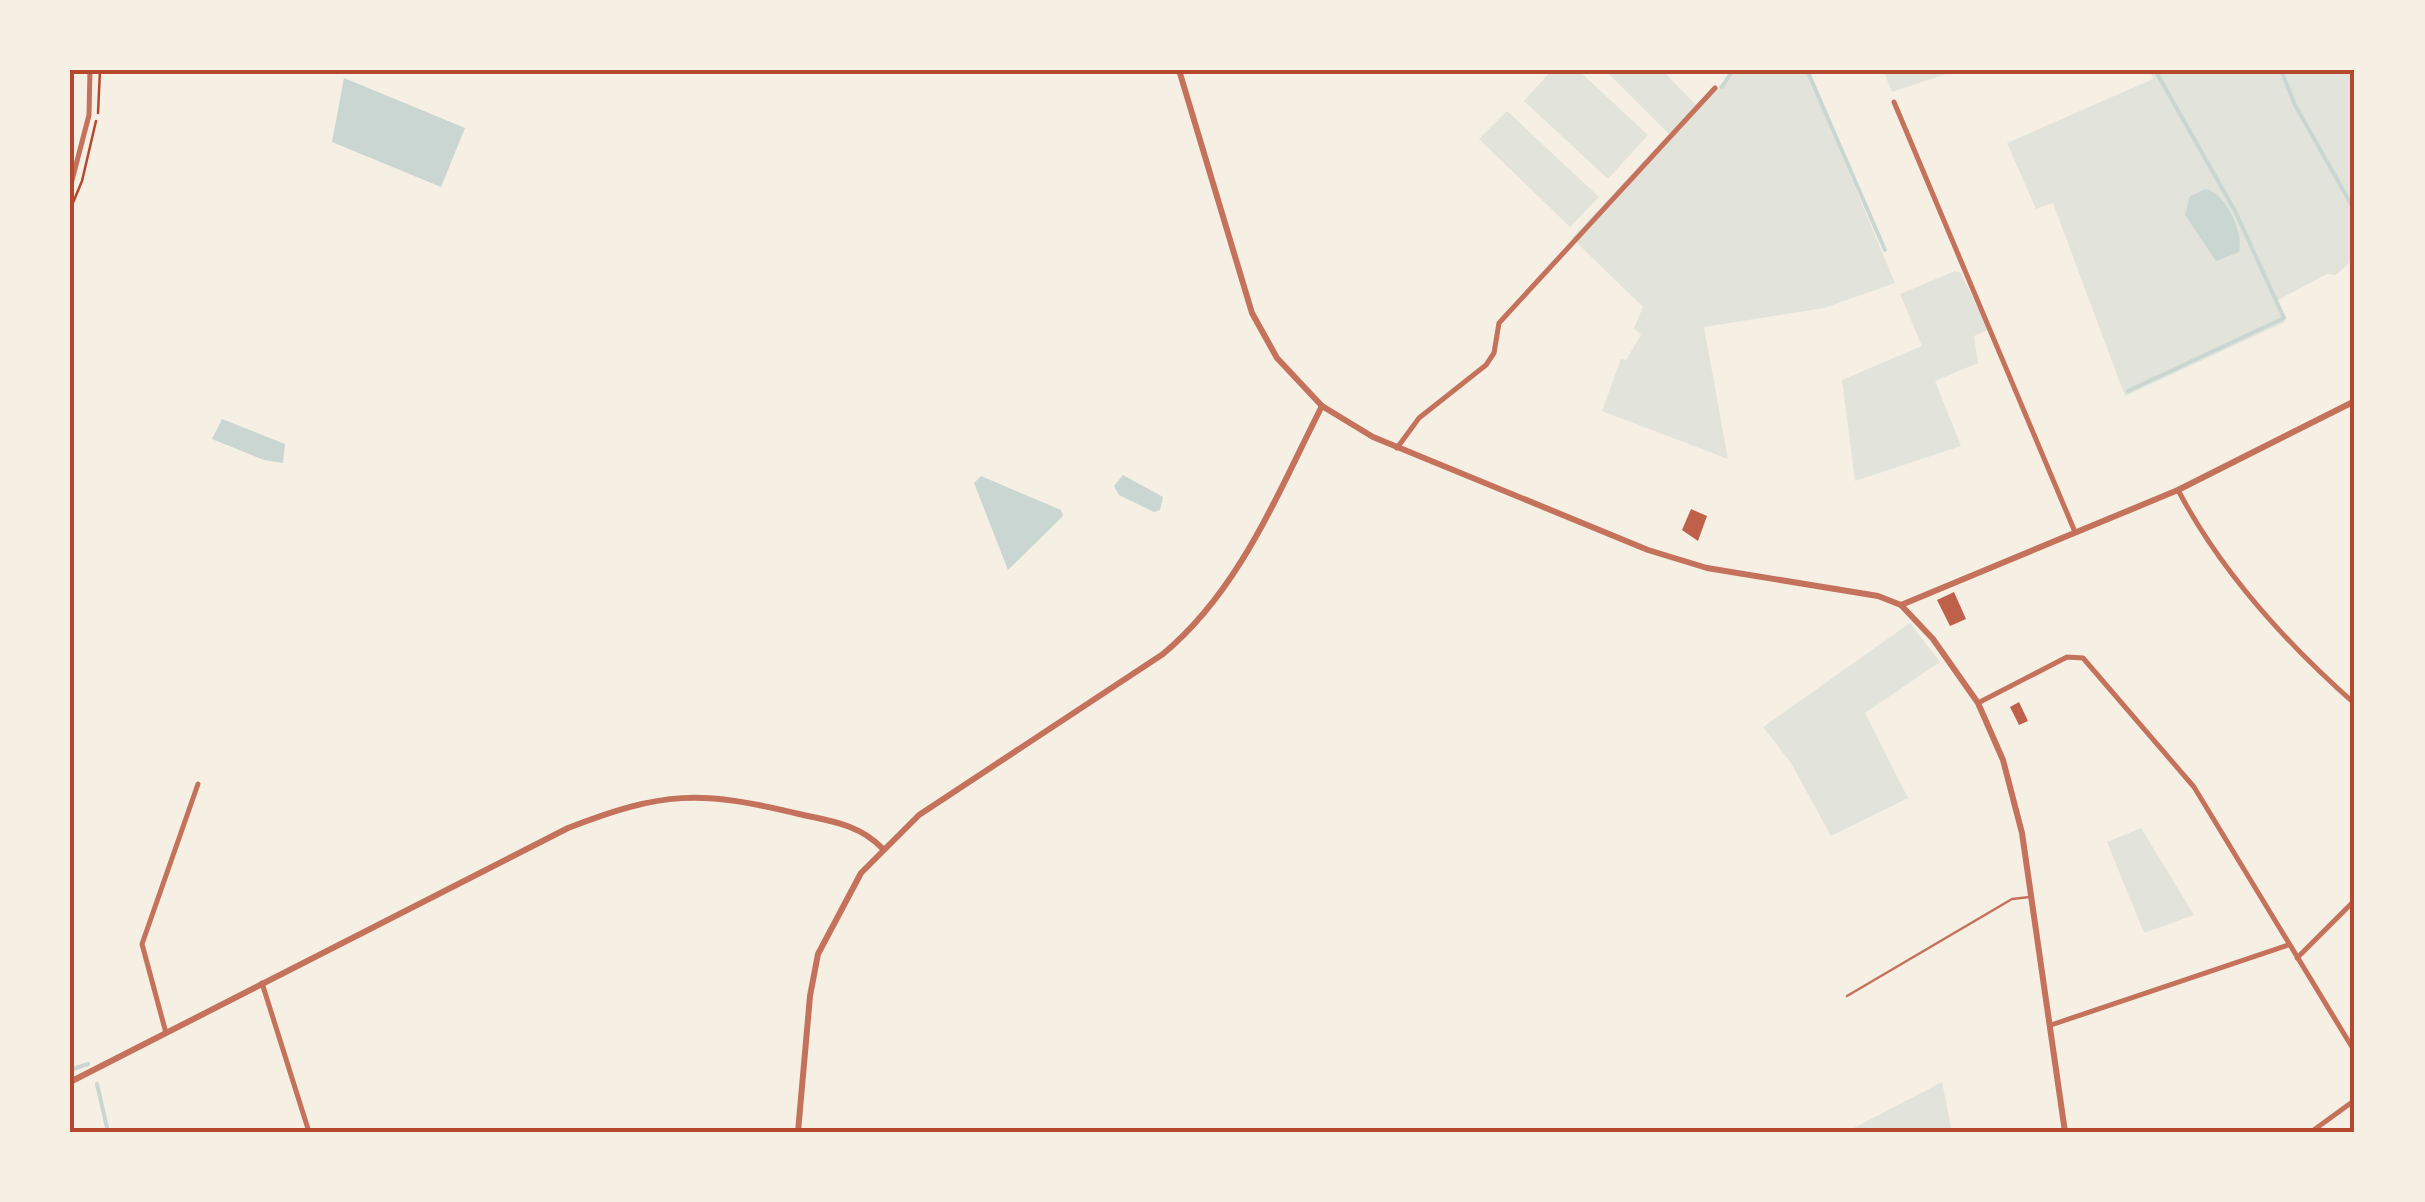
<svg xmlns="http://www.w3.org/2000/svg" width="2425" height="1202" viewBox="0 0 2425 1202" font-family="Poppins,sans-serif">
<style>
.green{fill:#e2e4dc}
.water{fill:#c9d6d2}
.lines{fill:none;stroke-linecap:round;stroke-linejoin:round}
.stream{stroke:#c9d6d2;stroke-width:4}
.building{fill:#bf614a}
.path{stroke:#b5482f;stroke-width:2.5}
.service{stroke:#c5725c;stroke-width:2.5}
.minor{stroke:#c5725c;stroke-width:5}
.tertiary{stroke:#c5725c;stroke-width:6}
.neatline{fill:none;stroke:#b5482f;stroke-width:4}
</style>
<rect width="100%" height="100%" fill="#f6efe4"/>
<!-- green -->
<g class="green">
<path d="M1552 70H1578L1648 135 1608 179 1524 101Z"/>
<path d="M1605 70H1662L1699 108 1734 70H1806L1895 283 1824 308 1704 327 1728 459 1602 411 1621 359 1626 360 1641 335 1634 328 1643 307 1572 238 1669 134Z"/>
<path d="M1883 70H1958L1892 92Z"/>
<path d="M2150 70H2355V258L2336 275 2327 274 2276 301 2285 322 2125 396 2053 203 2036 209 2007 143 2153 79Z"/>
<path d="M1507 111 1599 197 1570 227 1479 139Z"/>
<path d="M1955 271 1961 273 1988 330 1974 336 1978 363 1935 381 1961 446 1855 481 1842 380 1922 346 1900 294Z"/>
<path d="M1910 623 1940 662 1865 713 1908 798 1831 836 1791 763 1763 727Z"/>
<path d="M2141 828 2194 915 2144 933 2107 842Z"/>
<path d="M1942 1082 1952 1132 1848 1131Z"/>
</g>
<!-- water -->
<g class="water">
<path d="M344 78 465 128 441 187 332 142Z"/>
<path d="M2206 189C2226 194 2244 232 2239 252L2216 261 2185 215 2190 196Z"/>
<path d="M222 419 285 444 283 463 264 460 212 439Z"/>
<path d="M1123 475 1163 497 1160 510 1154 512 1119 495 1114 486Z"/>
<path d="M981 476 1061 510 1063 516 1008 570 974 483Z"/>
</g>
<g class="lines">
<!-- stream -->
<g class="stream">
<path d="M1807 70 1885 250"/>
<path d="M2281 70 2295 105 2355 211"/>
<path d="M1722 87 1733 70"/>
<path d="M2128 391 2284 318 2235 211 2155 70"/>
<path d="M70 1070 88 1064"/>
<path d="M97 1084 108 1132"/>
</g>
</g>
<!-- building -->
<g class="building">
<path d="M1691 509 1707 516 1698 541 1682 530Z"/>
<path d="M1954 592 1966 619 1950 626 1937 600Z"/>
<path d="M2019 702 2028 721 2019 725 2010 707Z"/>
</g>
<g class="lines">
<!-- path -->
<g class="path">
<path d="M98 113 100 70"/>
<path d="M70 210 82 181 96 121"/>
</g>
<!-- service -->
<path class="service" d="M1847 996 2012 899 2030 897"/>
<!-- minor -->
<g class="minor">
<path d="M1894 102 2075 532"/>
<path d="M70 188 89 115 90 70"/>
<path d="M1397 448 1419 418 1486 365 1494 353 1499 323 1715 88"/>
<path d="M2178 490C2221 572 2286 643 2355 704"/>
<path d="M1978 703 2067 657 2083 658 2194 787 2355 1052"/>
<path d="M2297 958 2355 900"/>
<path d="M262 983 309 1132"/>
<path d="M2051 1025 2288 945"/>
<path d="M166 1033 142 944 198 784"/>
<path d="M2311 1132 2355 1100"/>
</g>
<!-- tertiary -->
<g class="tertiary">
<path d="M1179 70 1252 313 1277 358 1322 406 1373 437 1648 550 1707 568 1878 596 1901 605 1933 639 1978 703 2003 760 2022 833 2065 1132"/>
<path d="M1901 605 2178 490 2355 401"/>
<path d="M70 1082 568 828C663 791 700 790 799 814 830 821 859 824 882 848"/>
<path d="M798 1132 810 996 818 954 861 873 919 815 1163 654C1240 590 1277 494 1322 406"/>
</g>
</g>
<!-- border -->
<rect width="2425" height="1202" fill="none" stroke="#f6efe4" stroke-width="145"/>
<rect x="72" y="72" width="2280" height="1058" class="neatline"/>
</svg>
